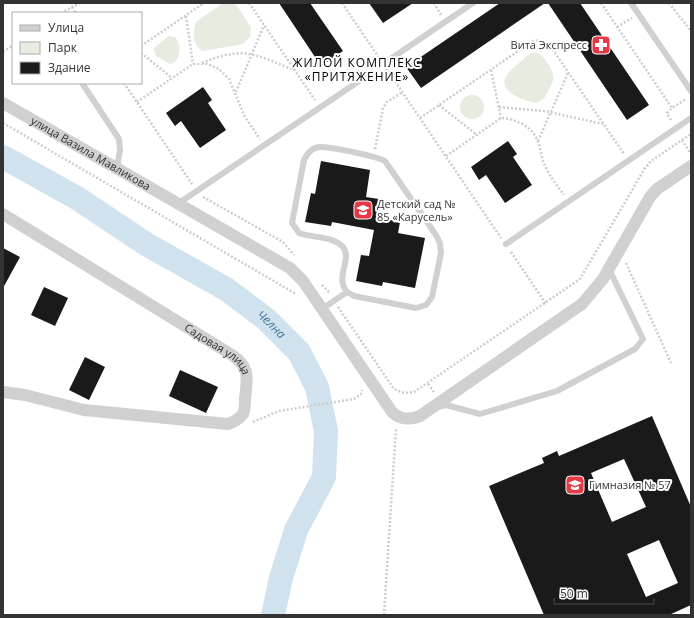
<svg xmlns="http://www.w3.org/2000/svg" width="694" height="618" viewBox="0 0 694 618" font-family="'Open Sans',sans-serif">
<style>
.park{fill:#e6ecdf}
.lines{fill:none;stroke-linecap:round;stroke-linejoin:round}
.river{stroke:#cfe2ee;stroke-width:24}
.building{fill:#1a1a1a;fill-rule:evenodd}
.path{stroke:#cdcdcd;stroke-width:2.5;stroke-dasharray:2 2;stroke-linecap:butt}
.service{stroke:#d0d0d0;stroke-width:6}
.minor{stroke:#d0d0d0;stroke-width:12}
.labels{text-anchor:middle;stroke-width:4;stroke-linejoin:round;paint-order:stroke}
.poi-label{font-size:11px;fill:#333;stroke:#fff;text-anchor:start}
.street-label{font-size:11px;fill:#333;stroke:#fff}
.neighbourhood-label{font-size:12px;letter-spacing:1px;fill:#000;stroke:#fff}
.water-label{font-size:12px;font-style:italic;fill:#3f7597;stroke:#fff}
</style>
<rect width="100%" height="100%" fill="#fff"/>
<!-- park -->
<g class="park">
<path d="M223 3H235L251 27 250 37 243 44 203 51C192 46 193 32 196 22Z"/>
<path d="M169 36 175 37C182 44 181 62 170 64L156 56 154 50 155 47Z"/>
<path d="M535 52C544 55 553 69 554 79L544 99 536 103C526 101 497 92 506 76 509 71 514 68 517 65 523 60 528 53 535 52Z"/>
<circle cx="472" cy="107" r="12"/>
</g>
<g class="lines">
<!-- river -->
<path class="river" id="s1" d="M3 157 77 198 146 244 226 289 266 319 299 352 317 387 326 431 324 477 296 530 281 578 273 615"/>
</g>
<!-- building -->
<g class="building">
<path d="M279 3H310L343 51 321 66Z"/>
<path d="M369 3H413L383 23Z"/>
<path d="M500 3H545L421 88 406 67Z"/>
<path d="M548 3H580L649 105 627 120Z"/>
<path d="M203 87 212 100 208 103 226 130 200 148 181 121 175 126 166 113Z"/>
<path d="M508 141 517 154 513 157 532 185 505 203 486 175 479 180 471 167Z"/>
<path d="M321 161 370 170 366 197 379 199 376 217 400 222 398 233 425 238 415 288 383 282 382 286 356 281 361 255 369 256 374 230 332 222 331 226 305 222 311 193 315 194Z"/>
<path d="M3 248 20 257 3 288Z"/>
<path d="M44 287 68 298 55 326 31 315Z"/>
<path d="M85 357 105 367 89 400 69 390Z"/>
<path d="M180 370 218 387 206 413 169 396Z"/>
<path d="M652 416 691 507V605L669 615H544L489 486 544 463 542 458 557 451 559 456ZM624 459 646 507 612 522 591 473ZM659 540 678 583 646 597 627 554Z"/>
</g>
<g class="lines">
<!-- path -->
<g class="path">
<path d="M249 3 315 100"/>
<path d="M342 3 380 59"/>
<path d="M434 3 441 15"/>
<path d="M601 3 672 108 686 99"/>
<path d="M669 3 691 31"/>
<path d="M72 7 76 13"/>
<path d="M61 13 80 3"/>
<path d="M186 16 193 64"/>
<path d="M617 27 632 18"/>
<path d="M141 46 204 3"/>
<path d="M3 52 13 45"/>
<path d="M141 53 172 78"/>
<path d="M202 63C212 59 222 55 232 54 253 50 275 63 294 70"/>
<path d="M386 68 501 238"/>
<path d="M491 70 501 118"/>
<path d="M124 83 192 184"/>
<path d="M236 92 264 25"/>
<path d="M137 102 193 64H207L219 69 229 79 245 117 260 139"/>
<path d="M439 105 477 135"/>
<path d="M499 107 544 111 603 124"/>
<path d="M420 118 533 41 542 40 549 44 624 154"/>
<path d="M671 120 667 113 672 108"/>
<path d="M3 123 296 294"/>
<path d="M682 140 691 154"/>
<path d="M538 141 568 73"/>
<path d="M375 149 383 108 387 102 403 92"/>
<path d="M446 156 501 118C517 119 533 127 538 142 541 149 541 157 544 163 548 175 557 185 564 195"/>
<path d="M203 197 283 242 294 255"/>
<path d="M511 252 546 304"/>
<path d="M626 263 671 363"/>
<path d="M322 285 330 293"/>
<path d="M338 307 394 389 404 393 414 392 580 279 645 168 651 161 691 134"/>
<path d="M428 384 434 392"/>
<path d="M253 422 279 411 354 399 361 394 362 390"/>
<path d="M384 615 396 428"/>
</g>
<!-- service -->
<g class="service">
<path d="M631 3 691 91"/>
<path d="M389 60 473 3"/>
<path d="M82 83 119 139 120 150 117 168"/>
<path d="M179 203 371 73"/>
<path d="M506 244 691 118"/>
<path d="M322 309 347 292 354 296 416 308 426 305 432 297 441 253 440 243 436 235 385 161C376 156 331 147 320 147 312 147 307 154 304 160L292 223 299 233C312 238 334 236 343 247 353 260 334 276 347 292"/>
<path d="M438 407 446 405 480 414 557 391 635 349 643 339 609 269"/>
</g>
<!-- minor -->
<g class="minor">
<path id="s2" d="M3 103 290 268 303 281 392 412C401 420 409 420 420 416L582 304 603 279 650 197 657 189 691 166"/>
<path id="s3" d="M3 214 232 355C251 368 247 379 245 399 245 403 245 410 243 414 239 419 234 422 228 424L84 410 25 395 3 392"/>
</g>
</g>
<!-- icons -->
<defs>
<symbol id="pharmacy-square" viewBox="-11 -11 22 22"><rect x="-9" y="-9" width="18" height="18" rx="4" fill="#e63946" stroke="#fff"/><path d="M-2-6h4v4h4v4h-4v4h-4v-4h-4v-4h4Z" fill="#fff"/></symbol>
<symbol id="school-square" viewBox="-11 -11 22 22"><rect x="-9" y="-9" width="18" height="18" rx="4" fill="#e63946" stroke="#fff"/><path d="M0-5L7-2L0 1L-7-2ZM-4 1L0 2.5L4 1V4Q0 6-4 4Z" fill="#fff"/></symbol>
</defs>
<g fill-rule="evenodd">
<use href="#pharmacy-square" x="590" y="34" width="22" height="22"/>
<use href="#school-square" x="352" y="199" width="22" height="22"/>
<use href="#school-square" x="564" y="474" width="22" height="22"/>
</g>
<g class="labels">
<!-- poi labels -->
<g class="poi-label">
<text x="587" y="49" text-anchor="end">Вита Экспресс</text>
<text x="377" y="208">Детский сад №<tspan x="377" dy="13">85 «Карусель»</tspan></text>
<text x="589" y="489">Гимназия № 57</text>
</g>
<!-- street labels -->
<g class="street-label">
<text dy="4" stroke="none"><textPath href="#s2" startOffset="101">улица Вазила Мавликова</textPath></text>
<text dy="4" stroke="none"><textPath href="#s3" startOffset="254">Садовая улица</textPath></text>
</g>
<!-- neighbourhood labels -->
<g class="neighbourhood-label">
<text x="357" y="67">ЖИЛОЙ КОМПЛЕКС<tspan x="357" dy="14">«ПРИТЯЖЕНИЕ»</tspan></text>
</g>
<!-- water labels -->
<g class="water-label">
<text dy="4" stroke="none"><textPath href="#s1" startOffset="317">Челна</textPath></text>
</g>
</g>
<!-- border -->
<rect width="694" height="618" fill="none" stroke="#333333" stroke-width="8"/>
<!-- legend -->
<rect x="12" y="12" width="130" height="72" fill="#ffffff" stroke="#adadad"/>
<rect x="20" y="25" width="20" height="6" fill="#d0d0d0" stroke="#adadad"/>
<text x="48" y="32" font-size="12" fill="#333333">Улица</text>
<rect x="20" y="42" width="20" height="12" fill="#e6ecdf" stroke="#adadad"/>
<text x="48" y="52" font-size="12" fill="#333333">Парк</text>
<rect x="20" y="62" width="20" height="12" fill="#1a1a1a" stroke="#adadad"/>
<text x="48" y="72" font-size="12" fill="#333333">Здание</text>
<!-- scale -->
<path d="M554 598v6h100v-6" fill="none" stroke="#333333" stroke-width="2"/>
<text x="560" y="598" font-size="12" fill="#333333" stroke="#ffffff" stroke-width="3" paint-order="stroke">50 m</text>
</svg>
